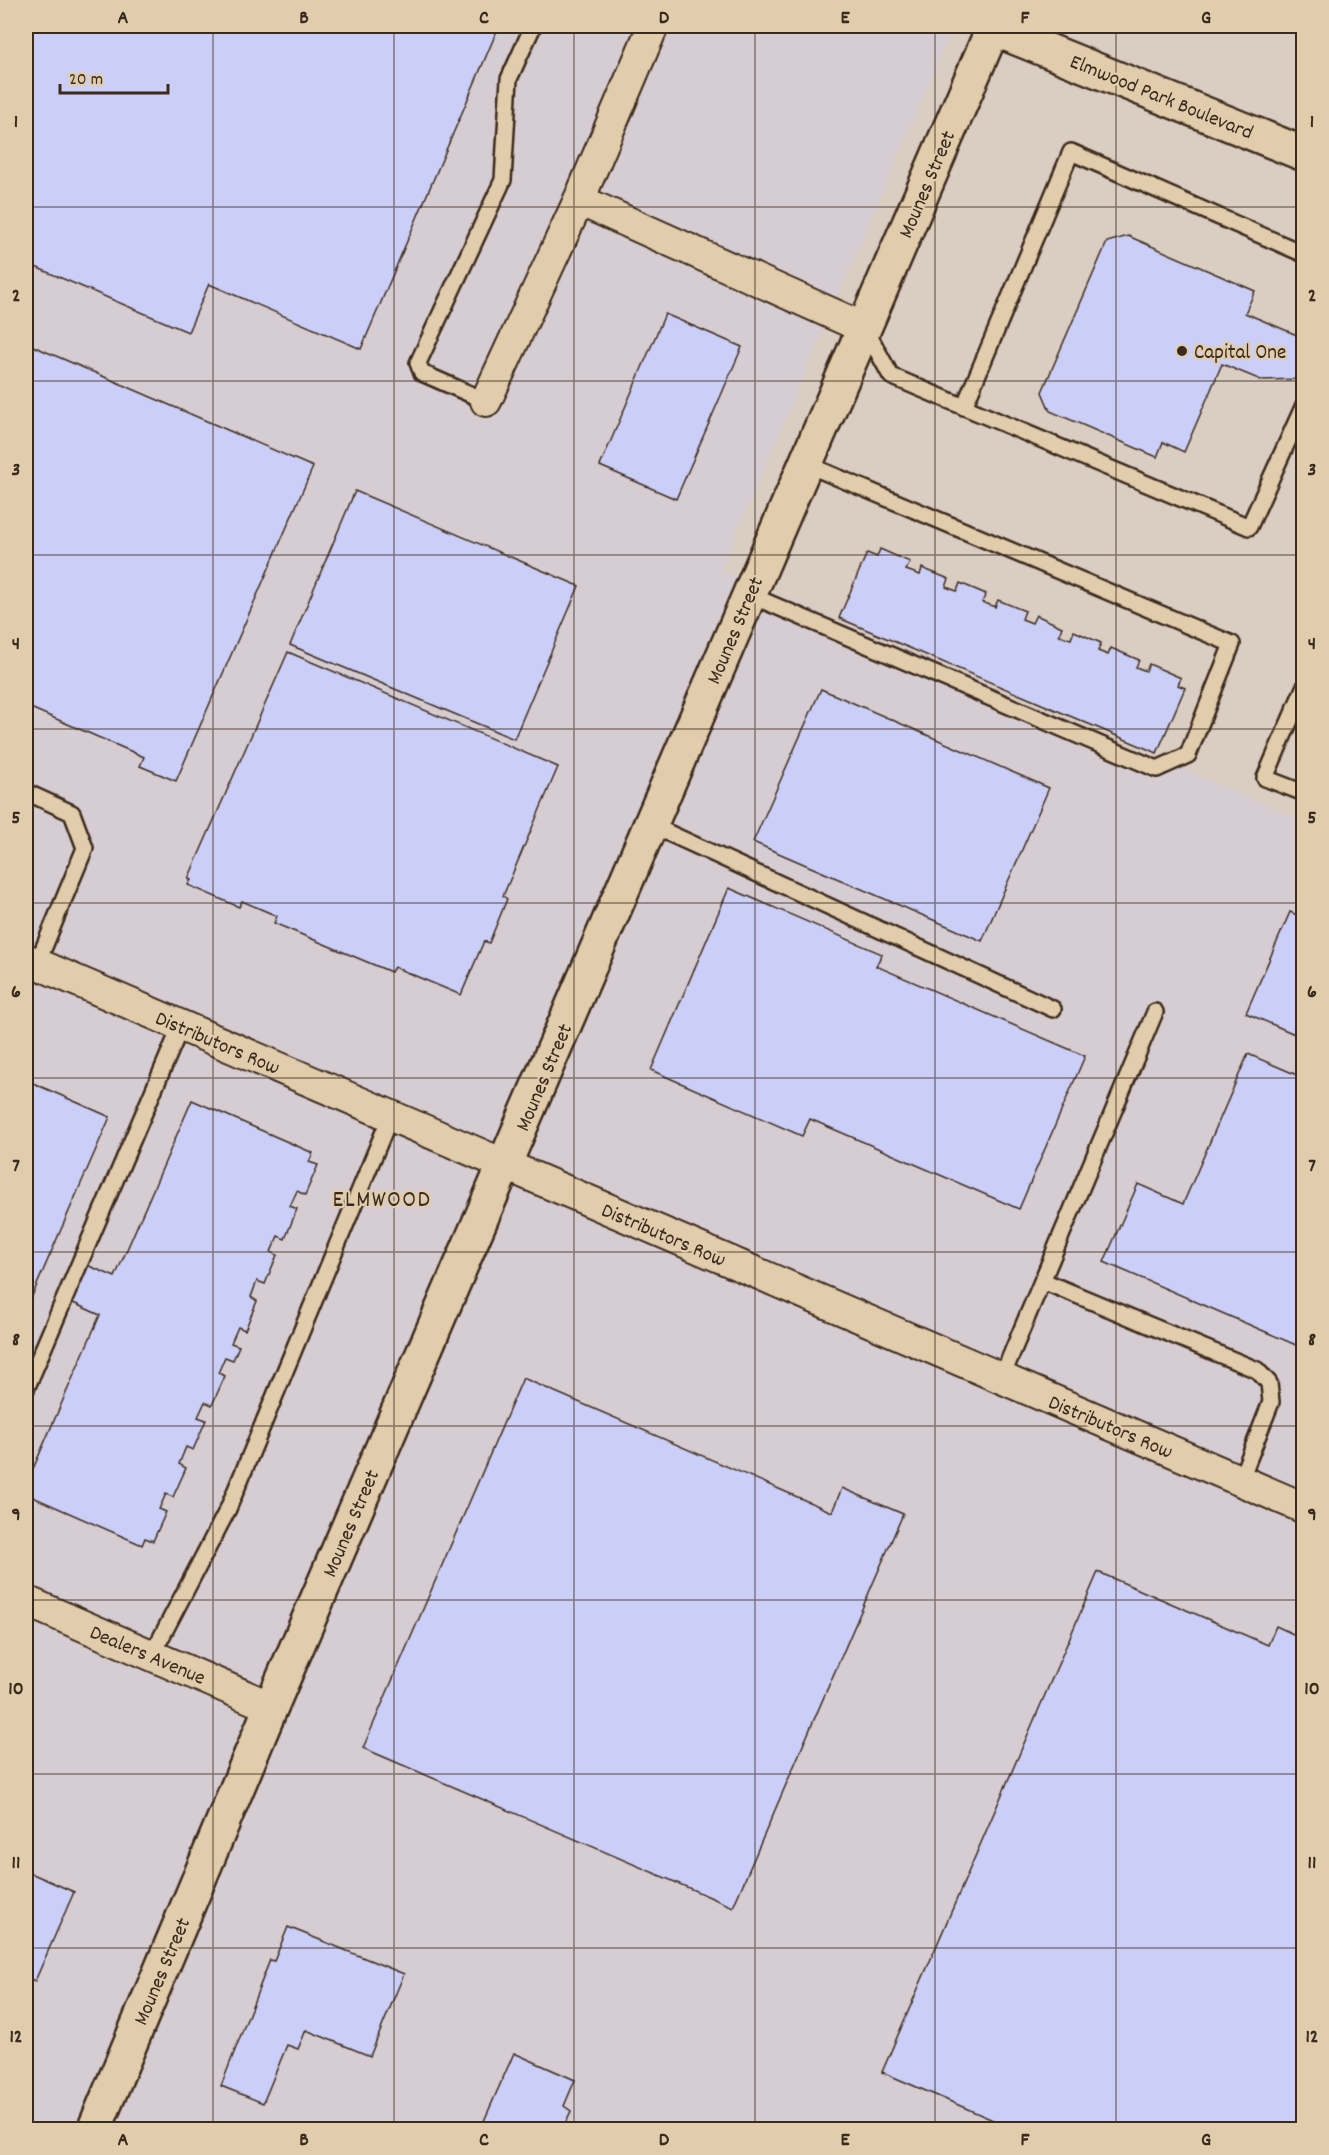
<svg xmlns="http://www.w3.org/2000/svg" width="1329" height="2155" viewBox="0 0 1329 2155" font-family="Dekko,sans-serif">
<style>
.built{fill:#d6cdd2}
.building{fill:#cbcef6;stroke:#3b2a1e;stroke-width:1.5}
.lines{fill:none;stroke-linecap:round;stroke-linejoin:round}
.service-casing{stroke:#3b2a1e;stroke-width:20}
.minor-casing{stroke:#3b2a1e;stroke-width:34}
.tertiary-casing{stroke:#3b2a1e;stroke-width:38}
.secondary-casing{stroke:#3b2a1e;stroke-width:38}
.service{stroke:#e1ccab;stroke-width:15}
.minor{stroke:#e1ccab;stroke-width:30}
.tertiary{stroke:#e1ccab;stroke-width:33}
.secondary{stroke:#e1ccab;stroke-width:33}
.grid{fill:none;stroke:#3b2a1e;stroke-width:1.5;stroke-opacity:0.55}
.poi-dot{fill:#3b2a1e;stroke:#e1ccab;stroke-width:2}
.labels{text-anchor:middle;stroke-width:4.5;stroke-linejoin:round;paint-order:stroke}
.street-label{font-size:21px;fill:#3b2a1e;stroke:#e1ccab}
.poi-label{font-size:21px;fill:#3b2a1e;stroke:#e1ccab;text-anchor:start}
.quarter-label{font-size:24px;letter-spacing:1.5px;fill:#3b2a1e;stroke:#e1ccab}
.neatline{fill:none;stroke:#3b2a1e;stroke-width:2}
.grid-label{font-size:20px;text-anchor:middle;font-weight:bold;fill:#3b2a1e}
</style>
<rect width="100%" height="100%" fill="#dacdc2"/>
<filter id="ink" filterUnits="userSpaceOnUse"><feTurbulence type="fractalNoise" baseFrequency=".0167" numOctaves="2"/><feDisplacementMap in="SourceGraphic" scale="12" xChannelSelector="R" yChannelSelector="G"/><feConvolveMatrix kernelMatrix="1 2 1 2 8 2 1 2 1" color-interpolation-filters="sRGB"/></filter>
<g filter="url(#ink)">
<!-- built -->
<path class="built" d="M26 26H924L949 36 721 570 1303 821V2129L26 2130Z"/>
<!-- building -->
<g class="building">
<path d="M26 26H499L361 349 209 284 188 332 26 263Z"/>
<path d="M1128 236 1255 291 1245 313 1304 338V379L1261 380 1222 364 1184 452 1163 442 1157 457 1050 411 1042 392 1107 242Z"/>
<path d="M665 314 742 347 676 499 600 466Z"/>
<path d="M26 343 313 467 176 781 140 766 144 757 26 706Z"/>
<path d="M355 491 579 586 514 739 290 645Z"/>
<path d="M880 549 910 562 906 570 920 575 922 568 949 579 946 587 954 590 957 591 960 583 986 594 982 602 995 607 998 600 1025 611 1022 619 1032 623 1036 615 1062 627 1059 635 1071 639 1074 631 1101 643 1098 651 1108 655 1111 648 1139 660 1136 667 1146 671 1149 664 1181 678 1178 685 1185 688 1157 753 839 618 867 553 877 557Z"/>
<path d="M288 652 558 767 503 896 507 899 489 943 484 941 461 995 394 967 391 972 274 923 277 916 242 901 239 907 188 885 191 880 188 879Z"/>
<path d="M821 689 1049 788 982 941 753 842Z"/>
<path d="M729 888 882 954 876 966 1085 1056 1019 1209 810 1119 802 1136 651 1070Z"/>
<path d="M1290 912 1304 918V1038L1246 1013Z"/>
<path d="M1248 1054 1304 1078 1303 1348 1104 1262 1138 1184 1183 1204Z"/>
<path d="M26 1080 110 1117 26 1310Z"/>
<path d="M192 1100 313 1153 309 1162 318 1165 305 1195 297 1191 290 1206 297 1209 285 1239 278 1236 271 1252 277 1255 265 1284 257 1281 251 1297 257 1301 245 1330 238 1327 231 1343 239 1346 233 1360 225 1357 218 1373 225 1376 212 1405 205 1402 198 1417 206 1420 193 1450 186 1447 179 1464 186 1468 173 1497 166 1494 159 1509 166 1512 153 1541 145 1538 142 1545 26 1494V1485L100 1315 71 1302 87 1265 115 1277Z"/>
<path d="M523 1378 832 1512 842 1488 903 1514 733 1907 363 1748Z"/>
<path d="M1098 1572 1268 1645 1276 1626 1304 1639V2130H1016L882 2072Z"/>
<path d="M26 1871 74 1892 35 1981 26 1977Z"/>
<path d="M288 1927 404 1974 370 2056 306 2030 298 2049 287 2045 263 2103 221 2086 270 1960 274 1961Z"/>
<path d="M514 2053 575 2080 564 2106 571 2111 562 2130H480Z"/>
</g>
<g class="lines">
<defs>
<g id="service">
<path d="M866 330 891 376 1249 527 1304 405"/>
<path d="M486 401 422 373 418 363 503 180 509 79 533 26"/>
<path d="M964 407 1071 152 1304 254"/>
<path d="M750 595 1157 769 1188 755 1232 644 806 464"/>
<path d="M1304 688 1265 778 1304 793"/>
<path d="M26 792 72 813 85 848 37 964"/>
<path d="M651 825 1053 1009"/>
<path d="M1043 1281 1257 1370 1269 1383 1271 1402 1240 1481"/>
<path d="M1001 1379 1155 1012"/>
<path d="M26 1389 181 1026"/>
<path d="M152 1655 228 1509 390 1117"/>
</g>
<g id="minor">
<path d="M579 200 864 328"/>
<path d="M486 401 579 200 653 26"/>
<path d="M26 959 1304 1508"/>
<path d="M26 1601 271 1707"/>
</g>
<path id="tertiary" d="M987 26 1304 154"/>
<path id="secondary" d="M94 2130 271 1707 994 26"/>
</defs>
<!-- service casing -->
<use href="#service" class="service-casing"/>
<!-- minor casing -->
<use href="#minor" class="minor-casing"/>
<!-- tertiary casing -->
<use href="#tertiary" class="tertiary-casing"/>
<!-- secondary casing -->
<use href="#secondary" class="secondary-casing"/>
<!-- service -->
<use href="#service" class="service"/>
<!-- minor -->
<use href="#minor" class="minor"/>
<!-- tertiary -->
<use href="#tertiary" class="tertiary"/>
<!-- secondary -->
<use href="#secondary" class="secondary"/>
</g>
</g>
<!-- grid -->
<path class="grid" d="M213 26V2130M394 26V2130M574 26V2130M755 26V2130M935 26V2130M1116 26V2130M26 207H1304M26 381H1304M26 555H1304M26 729H1304M26 903H1304M26 1078H1304M26 1252H1304M26 1426H1304M26 1600H1304M26 1774H1304M26 1948H1304"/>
<!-- markers -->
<circle class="poi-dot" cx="1182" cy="351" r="6"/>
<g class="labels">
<!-- street labels -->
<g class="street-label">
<text transform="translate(1162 96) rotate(22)" y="7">Elmwood Park Boulevard</text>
<text transform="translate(926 184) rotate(-67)" y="7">Mounes Street</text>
<text transform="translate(734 630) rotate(-67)" y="7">Mounes Street</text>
<text transform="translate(218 1042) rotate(23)" y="7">Distributors Row</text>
<text transform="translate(543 1077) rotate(-67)" y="7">Mounes Street</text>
<text transform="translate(664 1234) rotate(23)" y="7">Distributors Row</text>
<text transform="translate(1111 1426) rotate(23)" y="7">Distributors Row</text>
<text transform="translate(350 1523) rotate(-67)" y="7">Mounes Street</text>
<text transform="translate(148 1654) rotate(23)" y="7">Dealers Avenue</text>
<text transform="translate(161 1971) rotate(-67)" y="7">Mounes Street</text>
</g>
<!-- poi labels -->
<g class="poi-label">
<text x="1194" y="358">Capital One</text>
</g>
<!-- quarter labels -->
<g class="quarter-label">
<text x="382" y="1206">ELMWOOD</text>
</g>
</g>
<!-- margin -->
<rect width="1329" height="2155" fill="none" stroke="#e1ccab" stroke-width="66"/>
<!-- scale -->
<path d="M60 84v9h108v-9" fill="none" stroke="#3b2a1e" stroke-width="3"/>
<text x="69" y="84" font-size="18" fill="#3b2a1e" stroke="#e1ccab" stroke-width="4.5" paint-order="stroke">20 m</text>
<rect x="33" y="33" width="1263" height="2089" class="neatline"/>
<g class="grid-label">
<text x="123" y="23">A</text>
<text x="304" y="23">B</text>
<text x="484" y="23">C</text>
<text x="664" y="23">D</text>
<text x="845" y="23">E</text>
<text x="1025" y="23">F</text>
<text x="1206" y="23">G</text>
<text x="16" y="127">1</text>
<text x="1312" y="127">1</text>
<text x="16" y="301">2</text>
<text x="1312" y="301">2</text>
<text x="16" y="475">3</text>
<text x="1312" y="475">3</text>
<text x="16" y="649">4</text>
<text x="1312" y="649">4</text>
<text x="16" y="823">5</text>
<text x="1312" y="823">5</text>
<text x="16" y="997">6</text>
<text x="1312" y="997">6</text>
<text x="16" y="1171">7</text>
<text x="1312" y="1171">7</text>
<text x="16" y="1345">8</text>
<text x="1312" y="1345">8</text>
<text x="16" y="1520">9</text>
<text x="1312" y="1520">9</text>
<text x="16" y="1694">10</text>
<text x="1312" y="1694">10</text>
<text x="16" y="1868">11</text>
<text x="1312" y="1868">11</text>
<text x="16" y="2042">12</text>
<text x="1312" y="2042">12</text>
<text x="123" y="2145">A</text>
<text x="304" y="2145">B</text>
<text x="484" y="2145">C</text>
<text x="664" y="2145">D</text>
<text x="845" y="2145">E</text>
<text x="1025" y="2145">F</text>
<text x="1206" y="2145">G</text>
</g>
</svg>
